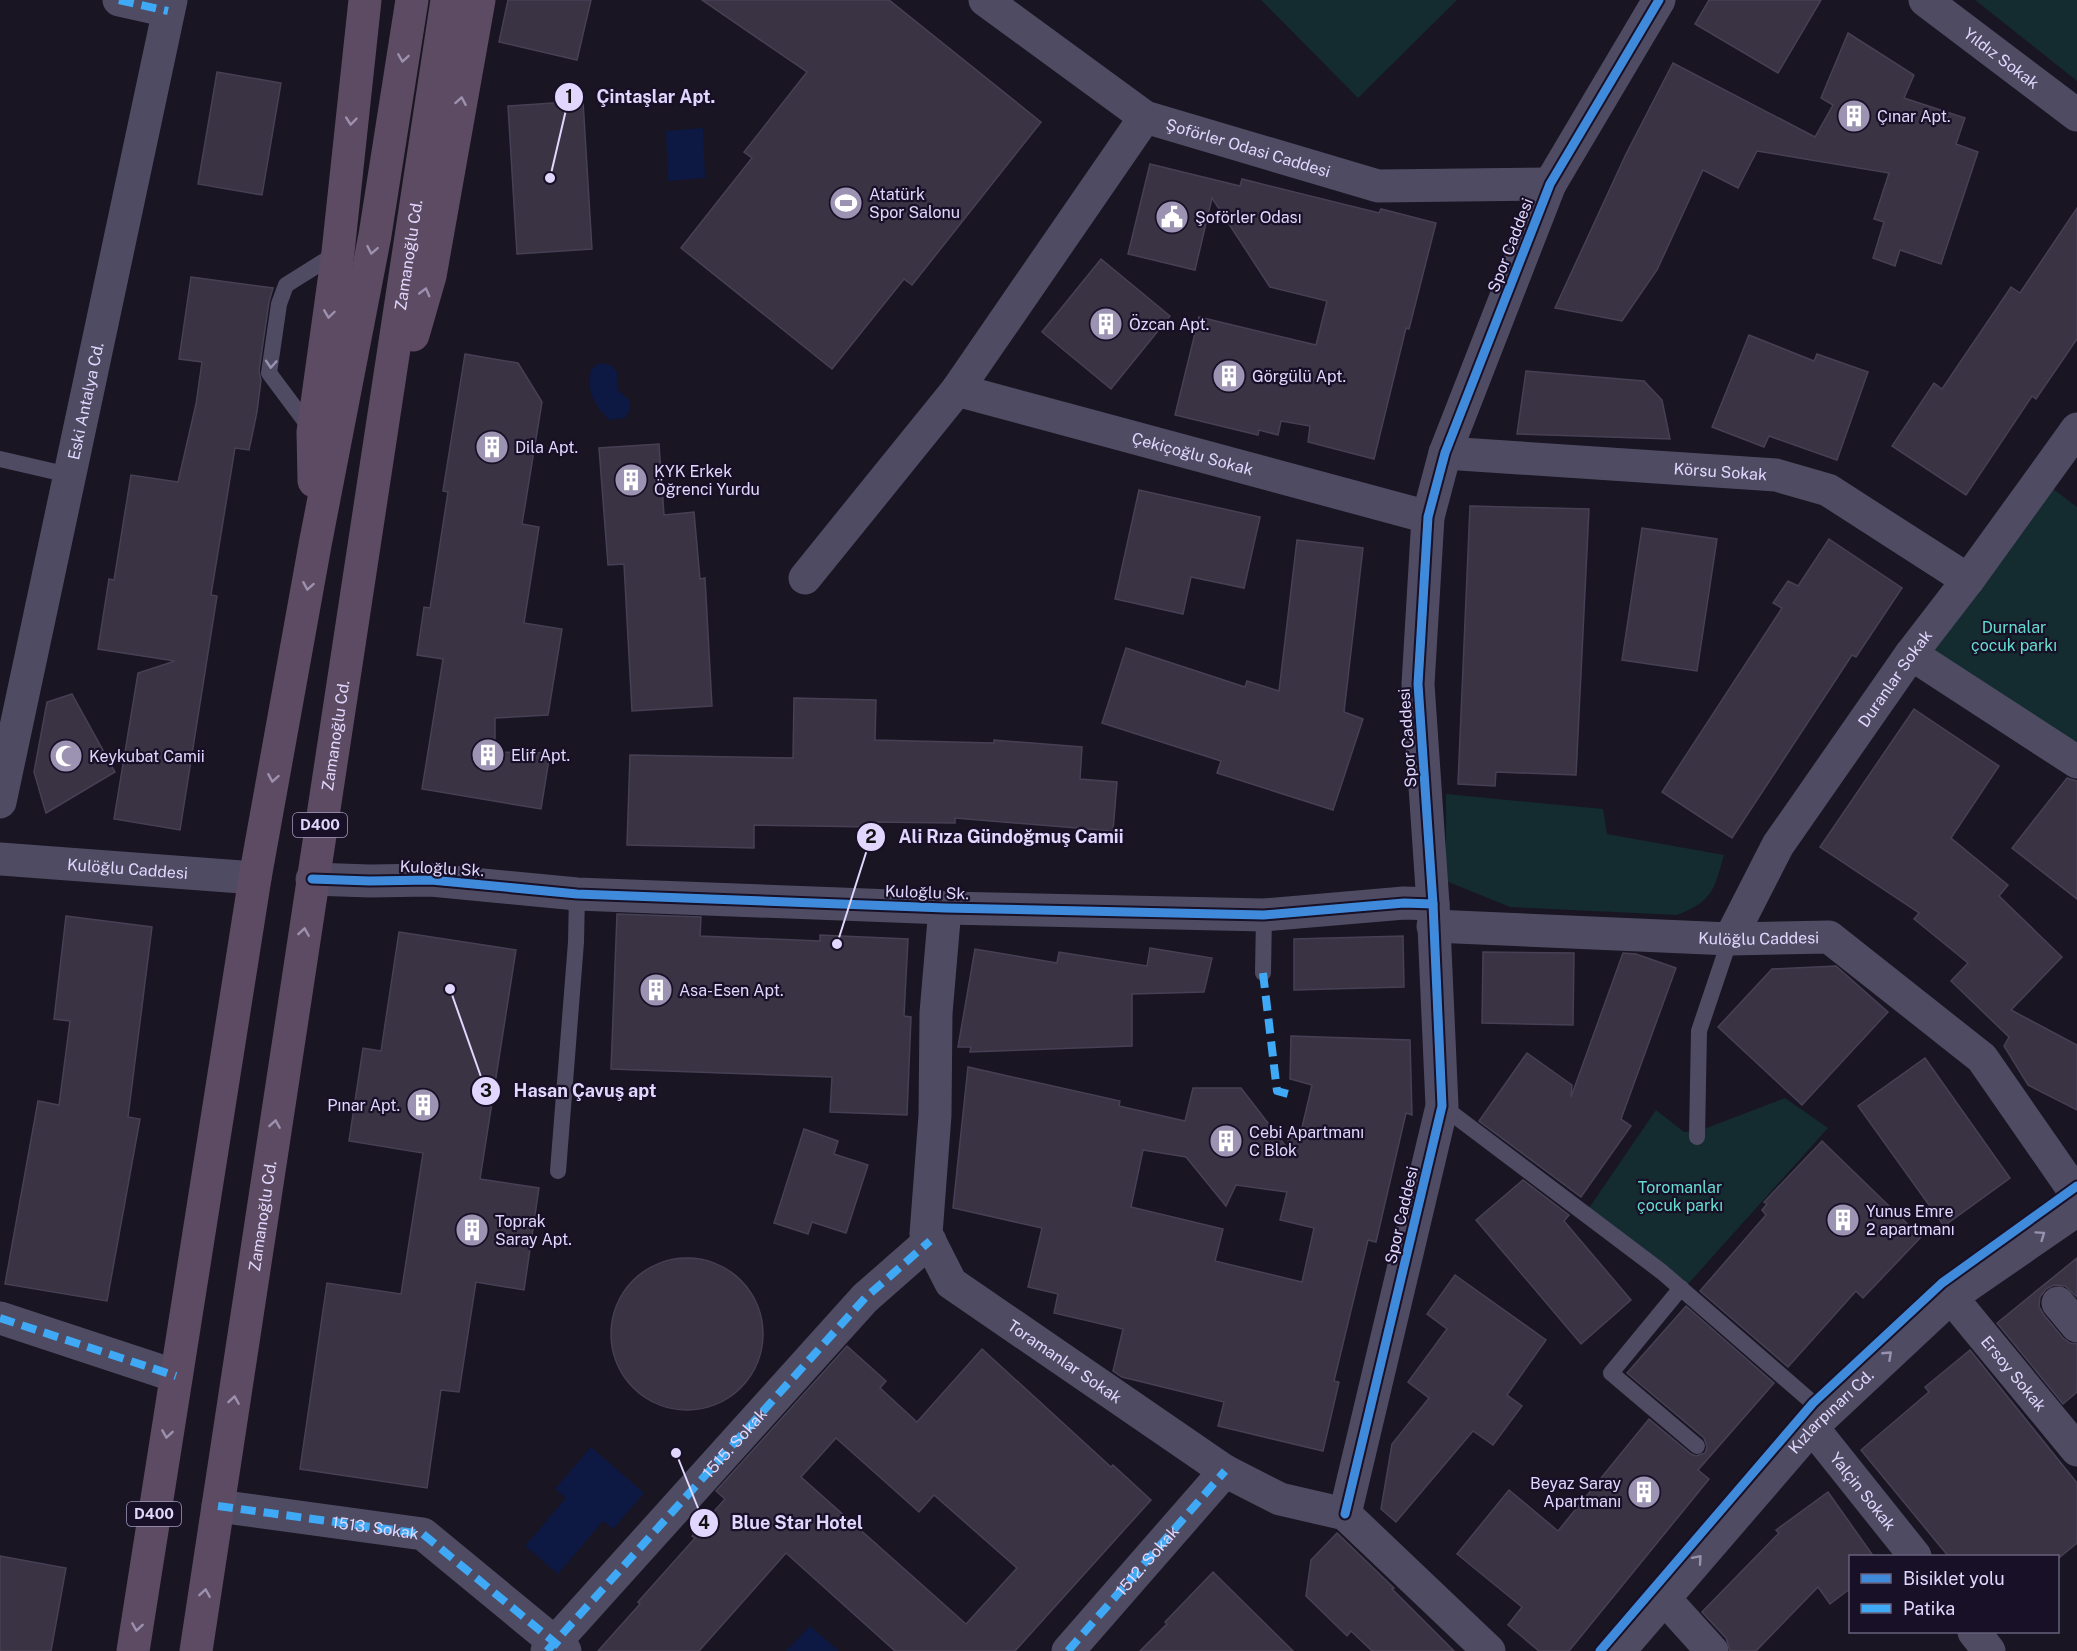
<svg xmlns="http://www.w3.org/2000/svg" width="2077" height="1651" viewBox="0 0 2077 1651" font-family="'Public Sans',sans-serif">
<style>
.green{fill:#142b2f}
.water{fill:#0d1942}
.building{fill:#393344;stroke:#474055;stroke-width:1.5;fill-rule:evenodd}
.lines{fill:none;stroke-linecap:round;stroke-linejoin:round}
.service{stroke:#4f4b63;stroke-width:16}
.minor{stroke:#4f4b63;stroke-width:33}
.tertiary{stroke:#4f4b63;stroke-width:33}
.trunk{stroke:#5c4b62;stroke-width:33}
.quiet{stroke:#3fa9f5;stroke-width:8;stroke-dasharray:15 8;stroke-linecap:butt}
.cycleway-casing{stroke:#171027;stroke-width:13}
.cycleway{stroke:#408adc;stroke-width:9}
.oneway{stroke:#9e91b0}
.oneway2{stroke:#9891b0}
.labels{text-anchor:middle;stroke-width:4.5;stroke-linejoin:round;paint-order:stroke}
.shield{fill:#171027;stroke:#a49bbe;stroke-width:1.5}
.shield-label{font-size:15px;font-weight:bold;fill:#e1d7fe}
.street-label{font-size:16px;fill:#e1d7fe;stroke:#171027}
.poi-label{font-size:16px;fill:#e1d7fe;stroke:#171027;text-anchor:start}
.park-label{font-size:16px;fill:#64ddd0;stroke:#171027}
.leader{fill:none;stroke:#e1d7fe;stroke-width:2}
.callout-dot{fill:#e1d7fe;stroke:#171027;stroke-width:2}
.mark-label{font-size:18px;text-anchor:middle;font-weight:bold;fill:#111}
.callout-label{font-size:18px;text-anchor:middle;font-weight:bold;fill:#e1d7fe;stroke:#171027;stroke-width:4.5;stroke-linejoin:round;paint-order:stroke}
</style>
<rect width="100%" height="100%" fill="#191522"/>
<!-- green -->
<g class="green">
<path d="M1261 0H1457L1358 98Z"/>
<path d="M1975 0H2077V81Z"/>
<path d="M2048 485 2077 507V752L1924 652Z"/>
<path d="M1446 794 1603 809 1607 834 1724 855C1714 890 1713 901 1677 915L1510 907 1446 881Z"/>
<path d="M1785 1098 1828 1128 1688 1284 1589 1208 1656 1110 1684 1132H1696Z"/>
</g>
<!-- water -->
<g class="water">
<path d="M703 128 705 178 668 181 666 131Z"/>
<path d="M599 363 611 365 617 372 618 390 629 400 630 409 625 418 609 420C593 402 587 394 591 369Z"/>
<path d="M591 1447 644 1493 613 1529 603 1521 558 1574 525 1546 566 1498 555 1489Z"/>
<path d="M810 1626 839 1651H786Z"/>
</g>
<!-- building -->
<g class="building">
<path d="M508 0H591L577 60 499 42Z"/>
<path d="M702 0H889L1041 122 912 285 904 279 832 369 681 248 752 158 744 152 807 72Z"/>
<path d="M1709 0H1821L1778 73 1695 24Z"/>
<path d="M1848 33 1914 75 1904 98 1965 118 1956 144 1978 152 1941 264 1900 250 1895 266 1873 258 1884 222 1874 219 1889 173 1757 151 1738 188 1703 170 1657 270 1622 321 1555 308 1626 154 1673 63 1815 137 1833 105 1821 98Z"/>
<path d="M217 72 281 83 262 195 198 184Z"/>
<path d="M583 101 592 249 517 254 508 106Z"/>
<path d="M1150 164 1240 186 1242 179 1379 213 1381 209 1436 223 1409 329 1406 328 1374 459 1308 442 1310 426 1281 421 1278 435 1259 430 1258 435 1175 415 1199 317 1316 345 1327 301 1270 287 1212 198 1195 270 1128 254Z"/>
<path d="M2077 208V339L2036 399 2032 396 1966 495 1892 446 1934 383 1942 389 2011 287 2020 293Z"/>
<path d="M1101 259 1170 316 1111 389 1042 332Z"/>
<path d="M191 277 273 288 269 302 259 371 261 380 257 412 249 450 235 448 211 595 217 596 180 830 114 819 138 673 175 661 98 649 109 579 114 580 131 475 178 482 196 404 202 362 179 359Z"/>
<path d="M1749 335 1814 361 1817 354 1868 372 1837 460 1769 436 1764 447 1712 427Z"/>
<path d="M465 354 518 363 542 402 522 524 539 527 524 623 562 629 548 715 495 718V752L550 753 541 809 422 789 443 659 417 655 424 607 430 608 448 492 443 491Z"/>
<path d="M1526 371 1644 381 1662 400 1670 439 1517 434Z"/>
<path d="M659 444 664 515 694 512 700 579 705 578 712 706 632 711 624 564 608 565 599 448Z"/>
<path d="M1139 490 1260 517 1244 588 1191 577 1183 614 1115 599Z"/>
<path d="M1470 506 1589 509 1576 775 1496 772 1495 786 1458 784Z"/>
<path d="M1642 528 1717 539 1697 671 1622 660Z"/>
<path d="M1829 539 1902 588 1856 657 1852 655 1732 838 1662 792 1782 608 1773 603 1788 581 1798 586Z"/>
<path d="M1297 540 1363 548 1344 712 1363 719 1333 810 1217 773 1221 761 1102 723 1126 648 1245 687 1247 681 1279 691Z"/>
<path d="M72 694 115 772 46 813 34 772 47 702Z"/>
<path d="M794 698 876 700 875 740 994 743V740L1082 747 1080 779 1117 782 1113 831 955 818V823L873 822V827L754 825V848L627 845 630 755 793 758Z"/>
<path d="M1914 709 1999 766 1951 838 2008 885 1999 896 2062 957 2011 1010 2077 1045V1110L2028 1085 2004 1046 2009 1037 1951 981 1968 963 1914 919 1919 913 1820 847Z"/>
<path d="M2067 778 2077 781V899L2012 848Z"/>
<path d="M617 914 701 917 700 936 820 941V935L908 939 904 1016 911 1017 907 1115 830 1112 832 1077 611 1069Z"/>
<path d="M66 916 152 927 128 1117 140 1119 107 1301 5 1284 38 1101 59 1105 70 1021 54 1019Z"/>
<path d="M399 932 516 950 480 1179 539 1188 524 1290 476 1282 459 1392 441 1390 427 1488 300 1469 327 1283 401 1294 423 1153 349 1141 363 1048 381 1051Z"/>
<path d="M1403 936 1404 987 1294 990V939Z"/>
<path d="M1150 948 1212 958 1204 992 1132 994V1046L970 1052 971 1047H958L975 949 1057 963 1059 952 1147 966Z"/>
<path d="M1483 952 1574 953 1573 1025 1482 1023Z"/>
<path d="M1623 953 1636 954 1676 968 1621 1119 1631 1126 1581 1197 1479 1121 1527 1053 1572 1085 1571 1097Z"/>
<path d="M1836 966 1888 1012 1802 1105 1718 1027 1772 969Z"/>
<path d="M1291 1036 1410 1040 1412 1115 1406 1113 1376 1242 1368 1240 1334 1381 1339 1382 1323 1451 1218 1426 1224 1402 1122 1377 1113 1371 1123 1329 1054 1313 1058 1294 1028 1287 1042 1228 953 1208 968 1067 1120 1101 1119 1106 1185 1121 1193 1088H1241L1288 1149V1131L1300 1136 1312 1085 1290 1079ZM1143 1150 1186 1157 1226 1206 1236 1185 1287 1192 1280 1220 1314 1228 1302 1282 1215 1261 1223 1229 1131 1207Z"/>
<path d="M1925 1058 2010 1178 1944 1226 1858 1106Z"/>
<path d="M804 1129 838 1141 834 1154 868 1165 846 1233 812 1222 808 1234 774 1223Z"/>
<path d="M1822 1141 1921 1237 1863 1298 1856 1291 1788 1367 1700 1291 1766 1215 1762 1210 1767 1204 1764 1202Z"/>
<path d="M1523 1180 1569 1215 1564 1221 1631 1300 1581 1344 1476 1220Z"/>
<circle cx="687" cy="1334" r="76"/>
<path d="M2077 1258V1297L2065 1286 2054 1285 2046 1289 2040 1297 2039 1306 2044 1315 2063 1338 2070 1343 2077 1344V1392L2063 1404 1997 1323Z"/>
<path d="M1455 1275 1546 1340 1507 1395 1522 1406 1493 1445 1473 1431 1396 1522 1381 1509 1392 1444 1429 1398 1408 1382 1447 1329 1427 1314Z"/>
<path d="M1686 1306 1774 1383 1698 1470 1709 1479 1569 1651H1539L1508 1625 1522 1607 1457 1554 1509 1490 1558 1531 1649 1419 1691 1454 1696 1456 1705 1453 1707 1447 1704 1438 1627 1373Z"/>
<path d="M847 1346 886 1381 880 1388 917 1422 982 1349 1111 1467 1113 1465 1151 1500 1015 1651H895L786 1553 699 1651H598L640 1604 638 1602 695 1538 692 1536 725 1499 716 1491ZM836 1438 919 1512 934 1495 1017 1568 966 1624 801 1477Z"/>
<path d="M1970 1350 2077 1483V1543L2060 1557H1949L1861 1450 1929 1392 1925 1387Z"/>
<path d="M1828 1492 1874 1557H1851V1588L1830 1604 1818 1587 1756 1651H1730L1726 1638 1702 1612 1779 1533 1776 1530Z"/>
<path d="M1337 1533 1394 1588 1392 1589 1454 1651H1372L1351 1631 1347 1636 1306 1596 1311 1560Z"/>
<path d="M0 1556 66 1568 51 1651H0Z"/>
<path d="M1213 1572 1293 1651H1140L1167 1624 1165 1622Z"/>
</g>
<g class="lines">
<!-- service -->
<g class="service">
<path d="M313 432 269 373 279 304 286 285 337 253"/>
<path d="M0 459 69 475"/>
<path d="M1263 973 1264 915"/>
<path d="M1442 1106 1662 1272 1813 1403 1824 1415"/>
<path d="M1697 1137 1699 1031 1730 939"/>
<path d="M558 1171 576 942 577 894"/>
<path d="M1681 1288 1611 1373 1697 1446"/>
</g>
<!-- minor -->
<g class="minor">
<path d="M119 0 168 11"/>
<path id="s1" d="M1925 0 2077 115"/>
<path id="s2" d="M957 390 1428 517"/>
<path id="s3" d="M1445 453 1776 475 1828 490 1968 580"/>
<path d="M805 578 957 390 1145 117"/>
<path d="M1911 654 2077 762"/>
<path id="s4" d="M0 802 171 0"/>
<path id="s5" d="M0 859 255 878"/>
<path d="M312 879 370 881 431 880 577 894 945 908 1264 915 1404 903 1433 904"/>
<path id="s6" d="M945 908 936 1013 935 1115 926 1234 951 1283 1225 1471 1280 1499 1345 1514 1489 1651"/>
<path id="s7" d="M1433 926 1730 939 1829 937 1982 1058 2077 1195"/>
<path id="s8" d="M1730 939 1778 845 1911 654 1968 580 2077 429"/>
<path id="s9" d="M1951 1297 2077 1450"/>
<path d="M2058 1303 2077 1326"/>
<path d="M0 1318 176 1376"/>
<path id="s10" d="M1812 1427 1915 1556"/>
<path id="s11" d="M218 1506 423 1534 565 1651"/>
<path d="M1664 1598 1712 1651"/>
<path d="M1974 1632 1989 1651"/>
<path id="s12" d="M547 1651 865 1298 930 1241"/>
<path d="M1068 1651 1225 1471"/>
<path id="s13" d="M1619 1651 1812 1427 1951 1297 2077 1210"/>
</g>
<!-- tertiary -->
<g class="tertiary">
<path id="s14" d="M985 0 1145 117 1378 186 1550 184"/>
<path d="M1345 1514 1442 1106 1433 904 1418 684 1428 517 1445 453 1550 184 1659 0"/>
</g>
<!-- trunk -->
<g class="trunk">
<path d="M413 335 430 276 479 0"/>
<path d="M314 481 313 432 338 252 365 0"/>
<path d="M133 1651 255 878 315 545 375 235 412 0"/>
<path id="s15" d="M196 1651 447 0"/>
</g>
<!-- quiet -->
<g class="quiet">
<path d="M119 0 168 11"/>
<path d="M1263 973 1277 1091 1288 1094"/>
<path d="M0 1318 176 1376"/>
<path d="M218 1506 423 1534 565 1651"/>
<path d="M547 1651 865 1298 930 1241"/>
<path id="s16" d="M1068 1651 1225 1471"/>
</g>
<defs>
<g id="cycleway">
<path d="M312 879 370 881 431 880 577 894 945 908 1264 915 1404 903 1433 904"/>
<path d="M1345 1514 1442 1106 1433 904 1418 684 1428 517 1445 453 1550 184 1659 0"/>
<path d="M1600 1651 1813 1403 1942 1283 2077 1186"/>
</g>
</defs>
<!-- cycleway casing -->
<use href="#cycleway" class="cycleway-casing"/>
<!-- cycleway -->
<use href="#cycleway" class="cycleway"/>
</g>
<!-- one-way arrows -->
<defs><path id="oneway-chevron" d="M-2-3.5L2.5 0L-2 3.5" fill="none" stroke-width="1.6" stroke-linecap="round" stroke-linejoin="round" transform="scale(1.5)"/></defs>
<g class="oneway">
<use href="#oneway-chevron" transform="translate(403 58) rotate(99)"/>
<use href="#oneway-chevron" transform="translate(461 101) rotate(-80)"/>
<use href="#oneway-chevron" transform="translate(351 121) rotate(96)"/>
<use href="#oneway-chevron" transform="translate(372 250) rotate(101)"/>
<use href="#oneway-chevron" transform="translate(425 292) rotate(-75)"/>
<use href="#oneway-chevron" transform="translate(329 314) rotate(98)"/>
<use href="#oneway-chevron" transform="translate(308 586) rotate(100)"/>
<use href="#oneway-chevron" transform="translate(273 778) rotate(100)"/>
<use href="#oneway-chevron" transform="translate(304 932) rotate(-81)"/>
<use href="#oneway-chevron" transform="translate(275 1124) rotate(-81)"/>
<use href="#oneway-chevron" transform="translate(234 1400) rotate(-81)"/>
<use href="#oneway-chevron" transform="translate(167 1434) rotate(99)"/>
<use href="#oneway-chevron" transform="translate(205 1593) rotate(-81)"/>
<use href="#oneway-chevron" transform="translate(137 1627) rotate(99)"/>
</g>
<g class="oneway2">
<use href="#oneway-chevron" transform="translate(271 364) rotate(94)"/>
<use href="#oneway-chevron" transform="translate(2041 1235) rotate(-35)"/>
<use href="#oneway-chevron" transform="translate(1888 1355) rotate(-43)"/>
<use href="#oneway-chevron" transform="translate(1698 1559) rotate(-49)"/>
</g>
<!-- icons -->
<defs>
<symbol id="building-disc" viewBox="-11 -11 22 22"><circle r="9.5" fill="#9b93b1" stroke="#171027"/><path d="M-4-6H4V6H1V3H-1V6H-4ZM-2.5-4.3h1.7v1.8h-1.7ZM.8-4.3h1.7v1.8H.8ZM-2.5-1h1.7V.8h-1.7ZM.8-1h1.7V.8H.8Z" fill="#fff"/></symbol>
<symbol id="stadium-disc" viewBox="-11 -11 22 22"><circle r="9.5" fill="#9b93b1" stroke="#171027"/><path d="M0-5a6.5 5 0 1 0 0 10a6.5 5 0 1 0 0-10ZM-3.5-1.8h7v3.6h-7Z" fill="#fff"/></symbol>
<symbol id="civic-disc" viewBox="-11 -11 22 22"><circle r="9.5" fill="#9b93b1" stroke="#171027"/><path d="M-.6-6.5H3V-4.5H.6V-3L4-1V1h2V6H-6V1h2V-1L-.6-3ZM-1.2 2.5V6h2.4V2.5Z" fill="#fff"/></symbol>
<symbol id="mosque-disc" viewBox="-11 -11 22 22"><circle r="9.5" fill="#9b93b1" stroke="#171027"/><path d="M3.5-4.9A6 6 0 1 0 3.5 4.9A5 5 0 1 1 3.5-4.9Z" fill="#fff"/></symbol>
</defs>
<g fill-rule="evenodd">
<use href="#building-disc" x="1835" y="97" width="38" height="38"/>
<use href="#stadium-disc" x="827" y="184" width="38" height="38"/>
<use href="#civic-disc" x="1153" y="198" width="38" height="38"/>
<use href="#building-disc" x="1087" y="305" width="38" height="38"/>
<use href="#building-disc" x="1210" y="357" width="38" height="38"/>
<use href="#building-disc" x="473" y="428" width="38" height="38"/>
<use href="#building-disc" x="612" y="461" width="38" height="38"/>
<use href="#building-disc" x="469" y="736" width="38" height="38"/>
<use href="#mosque-disc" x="47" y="737" width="38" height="38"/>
<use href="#building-disc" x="637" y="971" width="38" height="38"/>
<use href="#building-disc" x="404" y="1086" width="38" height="38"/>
<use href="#building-disc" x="1207" y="1122" width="38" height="38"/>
<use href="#building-disc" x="1824" y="1201" width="38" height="38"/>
<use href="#building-disc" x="453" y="1211" width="38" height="38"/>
<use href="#building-disc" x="1625" y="1473" width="38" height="38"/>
</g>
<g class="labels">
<!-- shield labels -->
<g class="shield">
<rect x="293" y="813" width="54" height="24" rx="4.5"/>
<rect x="127" y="1502" width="54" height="24" rx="4.5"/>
</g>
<g class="shield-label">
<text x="320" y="830">D400</text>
<text x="154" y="1519">D400</text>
</g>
<!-- street labels -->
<g class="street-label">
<text dy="6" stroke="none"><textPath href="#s1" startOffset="96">Yıldız Sokak</textPath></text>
<text dy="6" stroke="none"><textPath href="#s14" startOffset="306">Şoförler Odasi Caddesi</textPath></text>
<text transform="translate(1510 245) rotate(-69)" y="6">Spor Caddesi</text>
<text dy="6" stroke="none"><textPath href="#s15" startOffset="1412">Zamanoğlu Cd.</textPath></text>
<text dy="6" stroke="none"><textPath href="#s4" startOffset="410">Eski Antalya Cd.</textPath></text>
<text dy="6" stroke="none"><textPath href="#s2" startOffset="244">Çekiçoğlu Sokak</textPath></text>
<text dy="6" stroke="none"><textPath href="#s3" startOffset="276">Körsu Sokak</textPath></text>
<text dy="6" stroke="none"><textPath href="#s8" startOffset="309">Duranlar Sokak</textPath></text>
<text dy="6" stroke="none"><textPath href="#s15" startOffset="926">Zamanoğlu Cd.</textPath></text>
<text transform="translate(1407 738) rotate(-94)" y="6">Spor Caddesi</text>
<text transform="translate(442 868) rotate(3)" y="6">Kuloğlu Sk.</text>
<text dy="6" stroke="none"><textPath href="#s5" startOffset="128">Kulöğlu Caddesi</textPath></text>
<text transform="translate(927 892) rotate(2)" y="6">Kuloğlu Sk.</text>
<text dy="6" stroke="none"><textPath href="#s7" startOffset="326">Kulöğlu Caddesi</textPath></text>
<text transform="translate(1401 1215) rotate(-77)" y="6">Spor Caddesi</text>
<text dy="6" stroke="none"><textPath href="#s15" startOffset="440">Zamanoğlu Cd.</textPath></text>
<text dy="6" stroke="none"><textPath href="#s6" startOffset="520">Toramanlar Sokak</textPath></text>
<text dy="6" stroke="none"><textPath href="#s9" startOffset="99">Ersoy Sokak</textPath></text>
<text dy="6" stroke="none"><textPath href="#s13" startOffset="320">Kızlarpınarı Cd.</textPath></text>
<text dy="6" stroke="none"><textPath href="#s12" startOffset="280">1515. Sokak</textPath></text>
<text dy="6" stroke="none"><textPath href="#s10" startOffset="82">Yalçin Sokak</textPath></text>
<text dy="6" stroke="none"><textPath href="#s11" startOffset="159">1513. Sokak</textPath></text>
<text dy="6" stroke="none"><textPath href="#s16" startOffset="120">1512. Sokak</textPath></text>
</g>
<!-- poi labels -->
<g class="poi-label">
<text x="1877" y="122">Çınar Apt.</text>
<text x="869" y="200">Atatürk<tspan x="869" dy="18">Spor Salonu</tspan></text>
<text x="1195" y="223">Şoförler Odası</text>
<text x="1129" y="330">Özcan Apt.</text>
<text x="1252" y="382">Görgülü Apt.</text>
<text x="515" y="453">Dila Apt.</text>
<text x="654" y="477">KYK Erkek<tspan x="654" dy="18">Öğrenci Yurdu</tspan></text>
<text x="511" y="761">Elif Apt.</text>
<text x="89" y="762">Keykubat Camii</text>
<text x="679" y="996">Asa-Esen Apt.</text>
<text x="400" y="1111" text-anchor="end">Pınar Apt.</text>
<text x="1249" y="1138">Cebi Apartmanı<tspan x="1249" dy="18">C Blok</tspan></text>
<text x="1866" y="1217">Yunus Emre<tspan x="1866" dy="18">2 apartmanı</tspan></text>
<text x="495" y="1227">Toprak<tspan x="495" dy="18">Saray Apt.</tspan></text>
<text x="1621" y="1489" text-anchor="end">Beyaz Saray<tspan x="1621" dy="18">Apartmanı</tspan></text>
</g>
<!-- park labels -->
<g class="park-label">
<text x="2014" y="633">Durnalar<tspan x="2014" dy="18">çocuk parkı</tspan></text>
<text x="1680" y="1193">Toromanlar<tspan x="1680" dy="18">çocuk parkı</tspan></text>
</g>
</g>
<!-- callouts -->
<path class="leader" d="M550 178L569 97M837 944L871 837M450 989L486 1091M676 1453L704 1523"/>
<g class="callout-dot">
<circle cx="550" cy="178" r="6"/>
<circle cx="837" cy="944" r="6"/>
<circle cx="450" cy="989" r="6"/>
<circle cx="676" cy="1453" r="6"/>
<circle cx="569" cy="97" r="15"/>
<circle cx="871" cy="837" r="15"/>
<circle cx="486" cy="1091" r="15"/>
<circle cx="704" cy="1523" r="15"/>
</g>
<g class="mark-label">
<text x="569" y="103">1</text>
<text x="871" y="843">2</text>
<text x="486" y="1097">3</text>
<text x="704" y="1529">4</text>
</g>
<g class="callout-label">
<text x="656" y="103">Çintaşlar Apt.</text>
<text x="1011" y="843">Ali Rıza Gündoğmuş Camii</text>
<text x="585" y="1097">Hasan Çavuş apt</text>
<text x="797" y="1529">Blue Star Hotel</text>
</g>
<!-- legend -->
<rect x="1849" y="1555" width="210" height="78" fill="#171027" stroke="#68607d" stroke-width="1.5"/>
<rect x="1861" y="1574" width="30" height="9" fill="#408adc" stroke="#68607d" stroke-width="1.5"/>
<text x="1903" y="1585" font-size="18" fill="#e1d7fe">Bisiklet yolu</text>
<rect x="1861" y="1604" width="30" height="9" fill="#3fa9f5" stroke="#68607d" stroke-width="1.5"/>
<text x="1903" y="1615" font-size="18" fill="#e1d7fe">Patika</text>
</svg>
